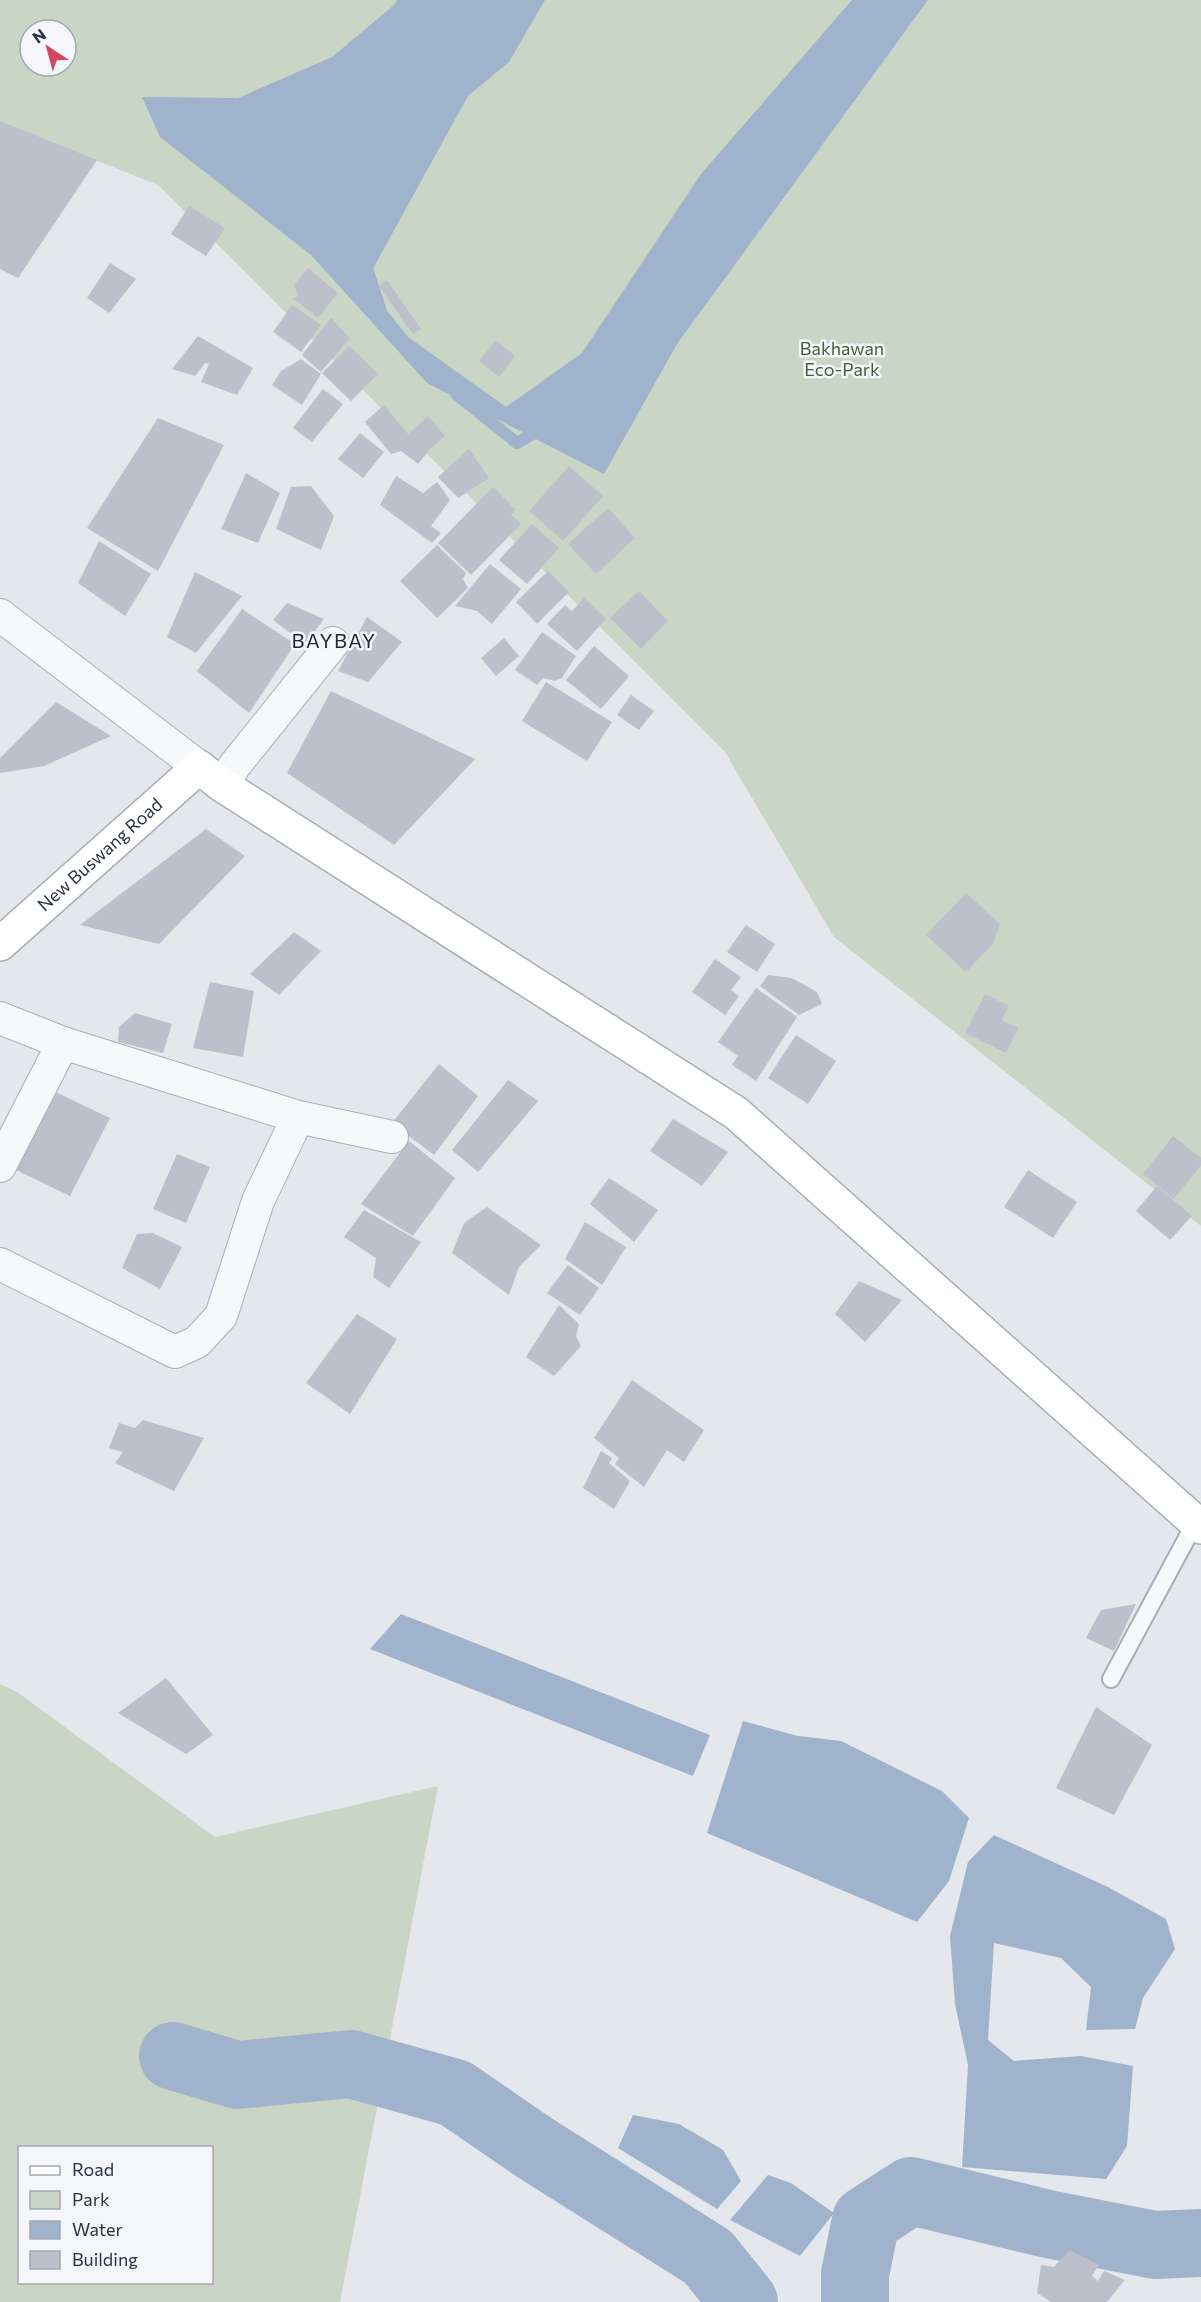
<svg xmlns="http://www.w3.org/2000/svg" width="1201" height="2302" viewBox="0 0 1201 2302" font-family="Commissioner,sans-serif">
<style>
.green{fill:#c9d6c5;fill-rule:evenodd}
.water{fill:#9fb4cc}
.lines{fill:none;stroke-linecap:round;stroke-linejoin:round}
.stream{stroke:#9fb4cc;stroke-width:12}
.river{stroke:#9fb4cc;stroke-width:68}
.building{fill:#bbc0ca}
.lane-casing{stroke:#a9aeb7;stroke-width:20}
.street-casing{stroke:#a9aeb7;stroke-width:34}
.secondary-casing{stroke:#a9aeb7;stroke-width:36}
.lane{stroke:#f7f8fa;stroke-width:16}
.street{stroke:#f7f8fa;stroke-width:32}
.secondary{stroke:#fff;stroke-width:33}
.labels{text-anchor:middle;stroke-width:5;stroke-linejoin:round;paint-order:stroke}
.park-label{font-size:18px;fill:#3f6138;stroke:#f4f6f9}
.street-label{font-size:18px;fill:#2b3445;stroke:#f4f6f9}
.neighbourhood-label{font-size:20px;letter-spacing:1.5px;fill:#1d2536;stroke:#f4f6f9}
</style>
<rect width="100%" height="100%" fill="#e4e7ec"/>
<!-- green -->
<g class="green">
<path d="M0 0H1201V1226L834 937 725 752 158 185 0 122ZM30 30H66V66H30Z"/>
<path d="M0 1684 17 1692 215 1837 438 1786 340 2302H0ZM20 2148H212V2282H20Z"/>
</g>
<!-- water -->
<g class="water">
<path d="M397 0H545L509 62 468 96 365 283 408 337 506 407 582 353 701 174 852 0H928L677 344 604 474 427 383 311 255 160 137 142 97 238 98 332 57 394 5Z"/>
<path d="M401 1614 710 1735 693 1776 370 1649Z"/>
<path d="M743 1721 798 1736 841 1741 942 1791 969 1818 949 1881 917 1922 707 1833Z"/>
<path d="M994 1835 1108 1887 1166 1919 1175 1949 1143 1998 1135 2029 1086 2030 1091 1987 1061 1958 994 1943 988 2040 1014 2061 1081 2056 1133 2066 1127 2146 1106 2179 962 2167 968 2065 955 2004 950 1936 968 1862Z"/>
<path d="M633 2115 679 2124 723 2150 741 2181 717 2209 618 2148Z"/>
<path d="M768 2175 791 2183 834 2213 800 2256 730 2220Z"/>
</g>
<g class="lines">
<!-- stream -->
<g class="stream">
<path d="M365 262 381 311"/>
<path d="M456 394 517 443 543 428"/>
</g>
<!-- river -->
<g class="river">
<path d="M173 2056 237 2075 351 2064 455 2093 535 2148 708 2257 744 2302"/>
<path d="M855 2302V2274L866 2220 911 2191 1048 2224 1155 2245 1201 2243"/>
</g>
</g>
<!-- building -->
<g class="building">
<path d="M0 121 97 160 18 278 0 269Z"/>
<path d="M189 206 225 228 206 256 171 234Z"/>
<path d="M110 263 136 279 109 313 87 298Z"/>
<path d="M308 268 338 293 318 318 294 299 298 295 294 285Z"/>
<path d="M387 280 421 329 413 334 379 286Z"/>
<path d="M292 305 321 325 301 352 273 332Z"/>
<path d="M331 318 350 338 321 372 302 355Z"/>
<path d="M198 336 253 368 237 395 201 382 209 364 205 363 195 376 172 369Z"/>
<path d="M496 340 515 356 499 377 479 361Z"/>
<path d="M349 346 378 374 351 401 322 373Z"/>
<path d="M301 359 321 374 302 405 272 385 281 371Z"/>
<path d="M323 389 343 404 312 442 293 428Z"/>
<path d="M384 405 408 434 428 416 445 436 431 448 418 464 401 451 391 454 365 422Z"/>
<path d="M158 418 224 445 158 571 87 528Z"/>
<path d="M360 433 384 452 363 478 338 459Z"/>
<path d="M469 449 489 478 458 498 438 477Z"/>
<path d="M569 466 603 496 563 541 529 511Z"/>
<path d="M246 473 280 493 258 543 221 529Z"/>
<path d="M396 476 423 493 437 482 450 500 431 526 441 533 432 543 380 505Z"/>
<path d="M311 486 334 516 321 550 276 529 291 487Z"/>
<path d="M493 487 516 510 511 514 521 524 471 575 438 543Z"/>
<path d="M608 508 635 538 596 574 568 544Z"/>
<path d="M532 524 559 548 527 584 499 560Z"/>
<path d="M99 541 151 574 125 616 78 583Z"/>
<path d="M437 545 466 573 463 579 468 588 437 618 400 581Z"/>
<path d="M490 564 521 589 492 624 477 611 455 606Z"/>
<path d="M548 571 569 592 537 624 516 602Z"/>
<path d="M195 572 242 596 196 653 167 637Z"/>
<path d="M639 591 668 621 641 649 610 618Z"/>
<path d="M584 598 606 619 577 651 547 624 565 605 572 611Z"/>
<path d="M287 603 324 619 305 644 273 620Z"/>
<path d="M242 609 295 644 249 713 197 671Z"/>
<path d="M367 617 402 642 368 682 338 671Z"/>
<path d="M542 632 576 656 562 678 555 681 543 678 537 685 515 670Z"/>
<path d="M504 638 519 656 496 676 481 658Z"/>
<path d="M594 646 629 676 601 709 566 680Z"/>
<path d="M546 682 612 722 587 761 522 721Z"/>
<path d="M331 691 475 759 394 845 287 773Z"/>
<path d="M631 695 654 711 639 730 617 715Z"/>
<path d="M56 702 111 736 44 766 0 773V758Z"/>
<path d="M206 829 245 856 159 944 80 925Z"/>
<path d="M966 893 1000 924 993 944 966 972 926 935Z"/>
<path d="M746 925 775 944 757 972 727 952Z"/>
<path d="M294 932 321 951 279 995 250 974Z"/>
<path d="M715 959 741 977 731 990 739 996 725 1015 692 992Z"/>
<path d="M768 975 792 978 817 992 822 1004 799 1015 760 986Z"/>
<path d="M210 982 254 991 243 1057 193 1048Z"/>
<path d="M756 988 797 1017 756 1081 732 1065 738 1056 718 1042Z"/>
<path d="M985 994 1009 1006 1002 1020 1018 1028 1006 1053 965 1033Z"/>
<path d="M135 1013 172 1024 163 1053 118 1042 119 1027Z"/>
<path d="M796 1035 836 1061 808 1104 768 1078Z"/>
<path d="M439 1064 478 1096 434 1155 392 1123Z"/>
<path d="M508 1080 538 1101 478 1172 452 1150Z"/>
<path d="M49 1089 110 1118 70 1196 8 1166Z"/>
<path d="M673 1119 728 1152 702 1186 650 1151Z"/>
<path d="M1173 1136 1201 1158V1165L1174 1199 1143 1174Z"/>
<path d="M409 1141 455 1178 413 1236 361 1204Z"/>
<path d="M177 1154 210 1167 186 1223 153 1209Z"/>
<path d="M1028 1170 1077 1202 1053 1238 1004 1207Z"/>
<path d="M609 1178 658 1210 634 1242 590 1204Z"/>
<path d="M1157 1186 1192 1216 1170 1240 1136 1211Z"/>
<path d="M487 1207 541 1245 519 1267 509 1295 452 1253 464 1223Z"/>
<path d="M364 1210 421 1242 389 1288 373 1277 376 1258 344 1237Z"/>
<path d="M585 1222 626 1247 602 1285 565 1259Z"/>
<path d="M153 1233 182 1247 160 1289 122 1268 137 1234Z"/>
<path d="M568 1265 599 1288 580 1315 547 1293Z"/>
<path d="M859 1281 902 1300 865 1342 835 1314Z"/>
<path d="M559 1305 579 1324 576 1336 581 1346 554 1376 526 1357Z"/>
<path d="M357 1314 397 1339 350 1414 306 1383Z"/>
<path d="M632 1380 704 1430 684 1462 667 1450 644 1487 615 1464 619 1458 594 1438Z"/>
<path d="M143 1420 204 1438 174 1491 115 1463 123 1452 109 1448 119 1423 135 1428Z"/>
<path d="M601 1451 612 1458 609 1463 630 1481 614 1509 583 1488Z"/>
<path d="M1136 1604 1114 1651 1086 1638 1101 1610Z"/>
<path d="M166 1678 213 1735 186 1754 118 1713Z"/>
<path d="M1096 1707 1152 1745 1114 1815 1056 1788Z"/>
<path d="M1069 2250 1099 2265 1092 2276 1098 2281 1104 2271 1125 2280 1107 2302H1051L1037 2293 1041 2265 1054 2267Z"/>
</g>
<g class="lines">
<defs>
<path id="lane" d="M1111 1679 1195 1523"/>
<g id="street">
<path d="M0 615 199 767"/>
<path d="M222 785 235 765 333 643"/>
<path d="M0 1018 63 1043 298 1117 392 1137"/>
<path d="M0 1166 63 1043"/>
<path d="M0 1264 175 1352 197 1342 221 1316 258 1201 298 1117"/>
</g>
<g id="secondary">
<path id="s1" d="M0 944 199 767 222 785 736 1113 1201 1527"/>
</g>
</defs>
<!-- lane casing -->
<use href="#lane" class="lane-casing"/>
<!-- street casing -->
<use href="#street" class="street-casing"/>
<!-- secondary casing -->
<use href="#secondary" class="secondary-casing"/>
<!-- lane -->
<use href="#lane" class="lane"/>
<!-- street -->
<use href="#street" class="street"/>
<!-- secondary -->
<use href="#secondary" class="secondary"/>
</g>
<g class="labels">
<!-- park labels -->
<g class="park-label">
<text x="842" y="355">Bakhawan<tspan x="842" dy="21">Eco-Park</tspan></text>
</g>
<!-- street labels -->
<g class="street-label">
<text dy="6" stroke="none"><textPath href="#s1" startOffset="134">New Buswang Road</textPath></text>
</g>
<!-- neighbourhood labels -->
<g class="neighbourhood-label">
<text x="334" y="648">BAYBAY</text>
</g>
</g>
<!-- legend -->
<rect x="18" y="2146" width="195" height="138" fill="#f4f6f9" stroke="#a4a8b1" stroke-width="1.5"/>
<rect x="30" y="2166" width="30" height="9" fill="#ffffff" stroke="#a4a8b1" stroke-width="1.5"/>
<text x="72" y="2176" font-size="18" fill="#2b3445">Road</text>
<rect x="30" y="2191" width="30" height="18" fill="#c9d6c5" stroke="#a4a8b1" stroke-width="1.5"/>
<text x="72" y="2206" font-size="18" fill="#2b3445">Park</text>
<rect x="30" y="2221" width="30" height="18" fill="#9fb4cc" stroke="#a4a8b1" stroke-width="1.5"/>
<text x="72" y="2236" font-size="18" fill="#2b3445">Water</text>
<rect x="30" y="2251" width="30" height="18" fill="#bbc0ca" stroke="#a4a8b1" stroke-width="1.5"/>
<text x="72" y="2266" font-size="18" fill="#2b3445">Building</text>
<!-- north arrow -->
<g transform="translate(48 48) rotate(324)"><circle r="28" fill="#f4f6f9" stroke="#a4a8b1" stroke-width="1.5"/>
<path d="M0-4.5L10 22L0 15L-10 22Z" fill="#d1495b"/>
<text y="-9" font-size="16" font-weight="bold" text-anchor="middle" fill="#2b3445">N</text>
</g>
</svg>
